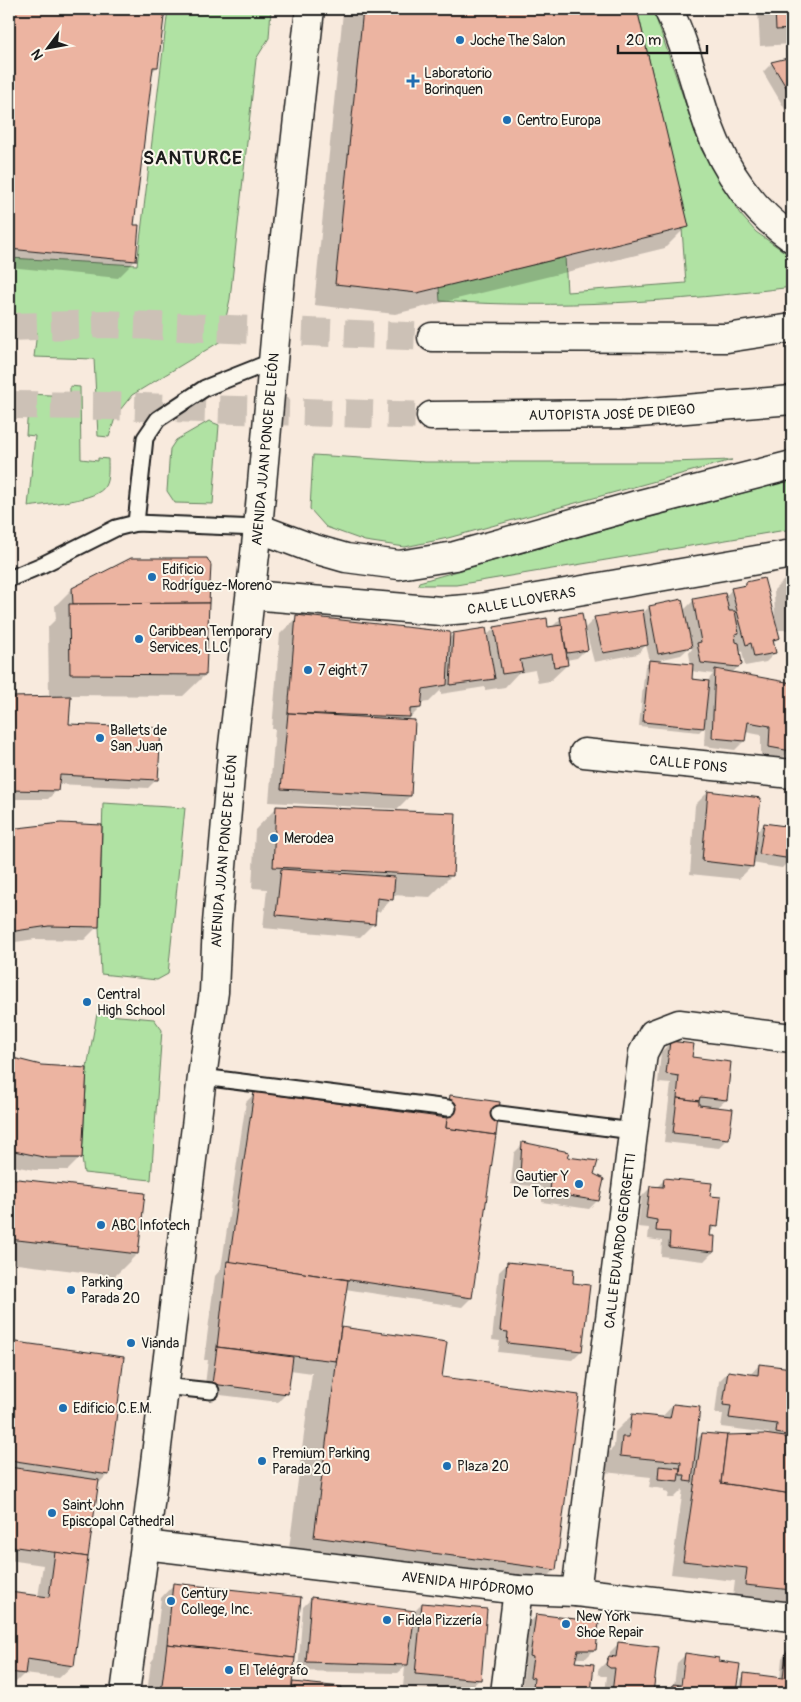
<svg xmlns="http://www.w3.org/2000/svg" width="801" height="1702" viewBox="0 0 801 1702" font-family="Pangolin,sans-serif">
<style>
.green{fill:#b0e2a3;stroke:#667f60}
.shadow{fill:#0003;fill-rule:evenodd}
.building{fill:#ecb4a1;stroke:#1c1c1c}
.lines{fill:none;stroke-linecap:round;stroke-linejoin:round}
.motorway-tunnel{stroke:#ccc1b6;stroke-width:28;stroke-dasharray:28 14;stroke-linecap:butt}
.service-casing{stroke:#1c1c1c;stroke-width:19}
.minor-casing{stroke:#1c1c1c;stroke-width:31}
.primary-casing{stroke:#1c1c1c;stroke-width:31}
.motorway-casing{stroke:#1c1c1c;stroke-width:31}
.service{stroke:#fbf7ec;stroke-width:15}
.minor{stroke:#fbf7ec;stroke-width:28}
.primary{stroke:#fbf7ec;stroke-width:28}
.motorway{stroke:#fbf7ec;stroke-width:28}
.poi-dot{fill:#1f6fb2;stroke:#fbf7ec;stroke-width:2}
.labels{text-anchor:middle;stroke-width:4;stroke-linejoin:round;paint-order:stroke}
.poi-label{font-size:14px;fill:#1c1c1c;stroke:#fbf7ec;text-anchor:start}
.street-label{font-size:14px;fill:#1c1c1c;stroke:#fbf7ec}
.district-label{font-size:19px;font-weight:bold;letter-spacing:1px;fill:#1c1c1c;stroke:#fbf7ec}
</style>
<rect width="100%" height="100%" fill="#f8eadd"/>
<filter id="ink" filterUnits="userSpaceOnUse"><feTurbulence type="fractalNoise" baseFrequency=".02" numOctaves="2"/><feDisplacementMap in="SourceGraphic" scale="10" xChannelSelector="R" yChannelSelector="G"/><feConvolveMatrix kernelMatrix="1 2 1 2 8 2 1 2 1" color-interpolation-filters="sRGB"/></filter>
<g filter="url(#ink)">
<!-- green -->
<g class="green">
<path d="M168 9H271L269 38 256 59 230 299 221 341 132 395 116 415 109 437 98 436 94 359 34 357 37 332 9 329V258L137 265Z"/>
<path d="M637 9H653L701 149 740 214 756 232 792 257V287C675 302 558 309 440 301L439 287 565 257 567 292 686 283 682 229 688 226Z"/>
<path d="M70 386 80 387 81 459 98 461V458L108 459C108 467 109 479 105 486 98 501 45 504 28 507L35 436 26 435 29 394 70 396Z"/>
<path d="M209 421 219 425 213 504 175 503 167 491 170 449 176 440Z"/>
<path d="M313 455 425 462H671L732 460 448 538 405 547 365 541 326 527 310 509Z"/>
<path d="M792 480V529L456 585H418L419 582 606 529Z"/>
<path d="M103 803 185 808 168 974 157 980 101 974 99 927Z"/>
<path d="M97 1014 154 1019 162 1030 151 1180 84 1173 82 1158 87 1068Z"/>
</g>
<!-- shadow -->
<g class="shadow">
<path d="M9 9H164L157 67 151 73 132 227 135 261 118 278 9 267Z"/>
<path d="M347 9H635L687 226 665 248 395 314 314 305 343 12Z"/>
<path d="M758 9H792V44L760 46Z"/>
<path d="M792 59V121L763 72 772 63Z"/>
<path d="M791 573H792V630H776L778 638 773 643 775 653 766 662 745 666 742 651 739 652 740 665 731 674 792 684V754L787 753 781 760 761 755V735L745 732 744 741 735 750 704 746 705 726 699 732 639 726 645 666 650 661 646 645 638 654 594 662 585 628 594 619 642 611V614L649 607 681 601 683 611 694 600 725 597 732 589 742 587 746 583 775 622 774 590ZM692 645V649L689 653 691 665 654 661 681 655ZM691 671 713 674 707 682 690 680Z"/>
<path d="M72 589 205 675 183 696 70 695 68 725 157 779 148 788 57 784V790L48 799H9V698H49L48 627 56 619 55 606Z"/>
<path d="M297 617 449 639 453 634 486 636 495 628 547 629 552 627 561 618 586 649 577 658 566 660 567 665 550 681 538 683 535 670 518 673 505 687 485 690V687L441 694V690L429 702 420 703V708L407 721 410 796 397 809 269 802 275 729H272L280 634Z"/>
<path d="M708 792 756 833 764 824 792 829 791 859 782 868 752 863V866L739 879 690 874 695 805Z"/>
<path d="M276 808 451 876 430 897 392 895V899L379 912H374L373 924 360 937 263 928 267 889 252 888 255 830Z"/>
<path d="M61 824 97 927 84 940 35 939 9 943V830Z"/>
<path d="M670 1043 691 1058 726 1100 717 1108 728 1139 719 1148 664 1142 671 1084 658 1083 661 1052Z"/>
<path d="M9 1058 41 1066 81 1157 68 1170H34L9 1165Z"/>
<path d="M255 1093 444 1119 446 1101 451 1097 495 1135 471 1298 462 1307 345 1289 339 1331 342 1328 440 1378 555 1570 527 1597 287 1564 312 1373 290 1370 287 1393 278 1402 204 1393 208 1360H204L215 1276 221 1269 246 1102Z"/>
<path d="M523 1144 566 1158 593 1175 598 1200 589 1209 542 1202V1187L511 1184 514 1153Z"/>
<path d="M9 1179 143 1195 137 1254 115 1276 9 1263Z"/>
<path d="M665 1179 709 1197 716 1226 709 1234 708 1237H714L713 1252 704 1261 661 1256 662 1241 648 1239 649 1228 638 1227 642 1196 651 1187 656 1188Z"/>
<path d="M508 1263 572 1284 581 1351 572 1360 498 1352 500 1341 492 1340 499 1272Z"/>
<path d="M9 1342 122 1358 108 1474 97 1485 73 1665 59 1678 24 1674 11 1687 9 1686V1593L38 1597 43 1565 9 1560Z"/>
<path d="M759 1365 792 1369V1604L733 1597 735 1581 671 1574 683 1489 674 1498H668L669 1492 664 1491V1489L649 1487 651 1477 604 1472 606 1455 614 1447 615 1432 632 1415 661 1418 673 1405 695 1441 702 1434 768 1436 769 1433 721 1427 723 1414H715L719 1381 728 1372 750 1375Z"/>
<path d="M174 1584 291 1684 341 1689 340 1693H147L151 1662 154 1658 161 1598Z"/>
<path d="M312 1598 414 1612 422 1604 480 1679 466 1692 443 1690V1693H448H436L439 1690 403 1687 405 1667 398 1673 298 1671 303 1607Z"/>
<path d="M537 1615 595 1649 586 1658H574L573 1663 593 1665 589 1693H525V1686H522L525 1666 522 1665 528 1624Z"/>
<path d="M619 1643 657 1648 652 1693H605L607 1676H601L598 1674V1670L609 1659 610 1652Z"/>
<path d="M786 1653 792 1654V1693H739L741 1679 745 1674 780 1679 782 1658Z"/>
<path d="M686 1654 718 1662 735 1691 733 1693H665L674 1685 677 1663ZM683 1663H685L681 1691H679Z"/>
</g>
<!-- building -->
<g class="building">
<path d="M9 9H165L158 67H153L134 225H139L136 261 9 249Z"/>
<path d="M363 9H637L689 227 417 293 335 284Z"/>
<path d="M775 9H792V29L776 30Z"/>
<path d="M792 57V97L771 62Z"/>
<path d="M131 558H207L211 565 209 603 73 604 72 588Z"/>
<path d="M790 572H792V614Z"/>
<path d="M764 578 780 638 773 640 776 653 754 657 751 643 746 645 731 588 746 585V582Z"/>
<path d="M725 593 729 611H735L739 633 735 634 736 642 739 643 742 665 738 667 701 663 697 643 701 642 693 599Z"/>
<path d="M682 599 692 647 658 654 649 606Z"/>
<path d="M209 603 206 675 70 674 69 604Z"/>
<path d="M643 610 648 645 603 653 594 617Z"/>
<path d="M582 613 588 650 567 653 560 617Z"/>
<path d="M296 615 450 632 447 685 423 689 421 708 410 709V717L288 713Z"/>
<path d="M547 618 548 627 562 625 568 665 554 667 552 654 520 660 523 671 502 674 494 627Z"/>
<path d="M486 628 495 679 450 685 453 633Z"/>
<path d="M649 660 693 664 692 679 709 681 704 728 643 722Z"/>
<path d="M715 669 792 683 791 751 769 747 770 726 748 722 745 741 712 738Z"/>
<path d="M71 696 69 724 161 728 158 780 60 775 58 791 9 790V697Z"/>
<path d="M288 713 415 720 411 796 281 789Z"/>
<path d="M708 791 761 798 753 867 702 861Z"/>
<path d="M276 806 456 813 453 876 273 867Z"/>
<path d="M61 823 102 825 99 927 49 926 9 932V829Z"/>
<path d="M764 823 792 827V859L759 854Z"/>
<path d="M281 869 395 877 393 900 377 898 375 924 276 915Z"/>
<path d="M670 1041 694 1044 692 1057 731 1062 727 1100 700 1097 699 1101 677 1098 679 1076 666 1074Z"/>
<path d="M9 1057 41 1065 87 1068 82 1158H48L9 1150Z"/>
<path d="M254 1092 447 1118 446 1128 496 1135 472 1298 229 1262Z"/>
<path d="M450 1095 500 1102 496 1135 446 1128Z"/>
<path d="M677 1098 699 1101V1105L733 1109 729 1139 673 1133Z"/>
<path d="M522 1142 569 1152 567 1157 598 1161 594 1174 604 1179 599 1201 550 1193 551 1179 520 1175Z"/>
<path d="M9 1178 145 1193 138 1254 9 1239Z"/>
<path d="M664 1178 712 1183 710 1196 721 1197 718 1227 711 1226 710 1236H715L714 1252 669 1247 670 1232 656 1231 657 1220 646 1218 650 1186 663 1187Z"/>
<path d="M227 1261 348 1280 336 1361 217 1347Z"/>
<path d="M507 1262 574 1269 573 1283 590 1285 582 1351 507 1343 508 1332 500 1331Z"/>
<path d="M341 1327 447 1342 442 1377 579 1395 556 1570 314 1537Z"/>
<path d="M9 1341 124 1357 109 1475 9 1460Z"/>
<path d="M217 1347 293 1357 288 1394 212 1384Z"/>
<path d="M759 1364 792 1368V1436L776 1433 777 1424 729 1418 731 1406 723 1405 728 1371 758 1375Z"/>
<path d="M673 1404 700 1407 692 1482 684 1481 685 1475H680L681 1462 620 1456 622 1437H629L632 1414 670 1418Z"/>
<path d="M702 1433 727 1435 721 1483 792 1494V1590L745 1585 747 1568 683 1561Z"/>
<path d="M764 1434 792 1438V1494L721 1483 727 1435Z"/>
<path d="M659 1466 680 1468 678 1481 658 1479Z"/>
<path d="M9 1467 99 1480 88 1557 9 1546Z"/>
<path d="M55 1552 88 1557 74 1666 27 1659 25 1674 9 1672V1592L49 1597Z"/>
<path d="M173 1583 301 1597 295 1658 167 1644Z"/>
<path d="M311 1597 415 1611 408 1665 306 1662Z"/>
<path d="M422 1603 487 1609 481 1680 415 1674Z"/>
<path d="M536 1614 599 1622 596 1650H578L575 1662 594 1664 591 1693 533 1687 534 1678 530 1677 533 1657 530 1656Z"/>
<path d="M618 1642 659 1647 653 1693H612L615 1668H610L606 1665 607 1660 609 1656 616 1657Z"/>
<path d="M167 1644 295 1658 291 1693H161Z"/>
<path d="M786 1652 792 1653V1693H742L744 1673 783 1678Z"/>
<path d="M685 1653 719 1658V1661L740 1664 736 1692 723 1690 722 1693H672L673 1684 681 1685Z"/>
<path d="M293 1682 342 1687 341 1693H291Z"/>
</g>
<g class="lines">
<!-- motorway-tunnel -->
<g class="motorway-tunnel">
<path d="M9 327 105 324 432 337"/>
<path d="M9 405 108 406 431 416"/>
</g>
<defs>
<g id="service">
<path d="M136 523 145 438 158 419 205 388 273 361"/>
<path d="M9 579 42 565 116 528 136 523 258 528"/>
<path d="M202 1077 448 1108"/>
<path d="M499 1114 633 1131"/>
<path d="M164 1386 211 1391"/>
</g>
<g id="minor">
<path id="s1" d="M251 595 441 611 479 608 792 554"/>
<path id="s2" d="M584 753 792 774"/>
<path id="s3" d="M145 1545 518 1590 576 1592 792 1617"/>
<path id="s4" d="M576 1592 643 1053 653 1034 679 1024 792 1038"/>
<path d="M505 1693 518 1590"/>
</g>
<g id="primary">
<path id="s5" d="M125 1693 145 1545 202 1077 214 992 217 923 232 754 258 528 281 273 310 9"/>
</g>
<g id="motorway">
<path d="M668 9C687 46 695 88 709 127 725 171 753 211 792 238"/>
<path d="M432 337 727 338 792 328"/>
<path id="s6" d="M431 416 627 414 792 400"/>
<path d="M258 528 311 548 346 558 399 565 455 556 637 505 792 465"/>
</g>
</defs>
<!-- service casing -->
<use href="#service" class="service-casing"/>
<!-- minor casing -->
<use href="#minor" class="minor-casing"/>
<!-- primary casing -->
<use href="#primary" class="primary-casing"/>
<!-- motorway casing -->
<use href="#motorway" class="motorway-casing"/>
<!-- service -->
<use href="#service" class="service"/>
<!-- minor -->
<use href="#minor" class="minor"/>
<!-- primary -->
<use href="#primary" class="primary"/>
<!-- motorway -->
<use href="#motorway" class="motorway"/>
</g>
</g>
<!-- markers -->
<g class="poi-dot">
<circle cx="460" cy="40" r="5"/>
<path d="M410.5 73.5h5v5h5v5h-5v5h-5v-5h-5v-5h5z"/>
<circle cx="507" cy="120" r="5"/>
<circle cx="152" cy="577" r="5"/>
<circle cx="139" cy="639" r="5"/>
<circle cx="308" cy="670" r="5"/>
<circle cx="100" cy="738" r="5"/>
<circle cx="274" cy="838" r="5"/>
<circle cx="87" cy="1002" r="5"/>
<circle cx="579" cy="1184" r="5"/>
<circle cx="101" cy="1225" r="5"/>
<circle cx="71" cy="1290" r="5"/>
<circle cx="131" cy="1343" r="5"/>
<circle cx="63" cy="1408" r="5"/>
<circle cx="262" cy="1461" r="5"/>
<circle cx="447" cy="1466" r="5"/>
<circle cx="52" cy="1513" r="5"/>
<circle cx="171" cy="1601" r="5"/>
<circle cx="387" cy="1620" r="5"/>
<circle cx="566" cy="1624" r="5"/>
<circle cx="229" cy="1670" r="5"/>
</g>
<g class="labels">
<!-- poi labels -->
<g class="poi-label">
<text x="470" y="45">Joche The Salon</text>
<text x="424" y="78">Laboratorio<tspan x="424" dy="16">Borinquen</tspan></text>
<text x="517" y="125">Centro Europa</text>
<text x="162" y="574">Edificio<tspan x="162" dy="16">Rodríguez-Moreno</tspan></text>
<text x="149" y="636">Caribbean Temporary<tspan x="149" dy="16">Services, LLC</tspan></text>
<text x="318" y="675">7 eight 7</text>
<text x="110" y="735">Ballets de<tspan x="110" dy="16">San Juan</tspan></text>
<text x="284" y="843">Merodea</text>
<text x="97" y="999">Central<tspan x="97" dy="16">High School</tspan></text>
<text x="569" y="1181" text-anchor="end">Gautier Y<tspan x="569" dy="16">De Torres</tspan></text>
<text x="111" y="1230">ABC Infotech</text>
<text x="81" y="1287">Parking<tspan x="81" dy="16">Parada 20</tspan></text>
<text x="141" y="1348">Vianda</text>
<text x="73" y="1413">Edificio C.E.M.</text>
<text x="272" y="1458">Premium Parking<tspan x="272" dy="16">Parada 20</tspan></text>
<text x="457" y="1471">Plaza 20</text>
<text x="62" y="1510">Saint John<tspan x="62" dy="16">Episcopal Cathedral</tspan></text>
<text x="181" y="1598">Century<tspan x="181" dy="16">College, Inc.</tspan></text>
<text x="576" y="1621">New York<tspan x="576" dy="16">Shoe Repair</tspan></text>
<text x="397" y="1625">Fidela Pizzería</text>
<text x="239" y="1675">El Telégrafo</text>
</g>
<!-- street labels -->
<g class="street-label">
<text dy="5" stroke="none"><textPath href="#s6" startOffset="181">AUTOPISTA JOSÉ DE DIEGO</textPath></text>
<text dy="5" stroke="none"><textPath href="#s5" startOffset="1252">AVENIDA JUAN PONCE DE LEÓN</textPath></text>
<text dy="5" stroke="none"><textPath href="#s1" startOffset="272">CALLE LLOVERAS</textPath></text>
<text dy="5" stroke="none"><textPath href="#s2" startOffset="105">CALLE PONS</textPath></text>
<text dy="5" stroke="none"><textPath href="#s5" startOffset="848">AVENIDA JUAN PONCE DE LEÓN</textPath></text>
<text dy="5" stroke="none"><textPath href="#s4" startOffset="354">CALLE EDUARDO GEORGETTI</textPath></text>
<text dy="5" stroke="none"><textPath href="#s3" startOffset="325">AVENIDA HIPÓDROMO</textPath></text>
</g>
<!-- district labels -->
<g class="district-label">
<text x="193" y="164">SANTURCE</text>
</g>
</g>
<!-- margin -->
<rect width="801" height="1702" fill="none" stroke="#fbf7ec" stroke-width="30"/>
<rect x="15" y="15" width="771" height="1672" fill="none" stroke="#1c1c1c" stroke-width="2" filter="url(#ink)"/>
<!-- north arrow -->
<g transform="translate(48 48) rotate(238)" stroke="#fbf7ec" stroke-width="4" paint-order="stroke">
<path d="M0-4L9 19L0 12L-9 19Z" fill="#1c1c1c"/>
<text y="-8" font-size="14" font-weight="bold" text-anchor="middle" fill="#1c1c1c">N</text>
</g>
<!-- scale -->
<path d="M618 45v8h89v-8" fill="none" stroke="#1c1c1c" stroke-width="2.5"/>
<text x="626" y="45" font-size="15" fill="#1c1c1c" stroke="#fbf7ec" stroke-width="4" paint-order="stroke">20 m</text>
</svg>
